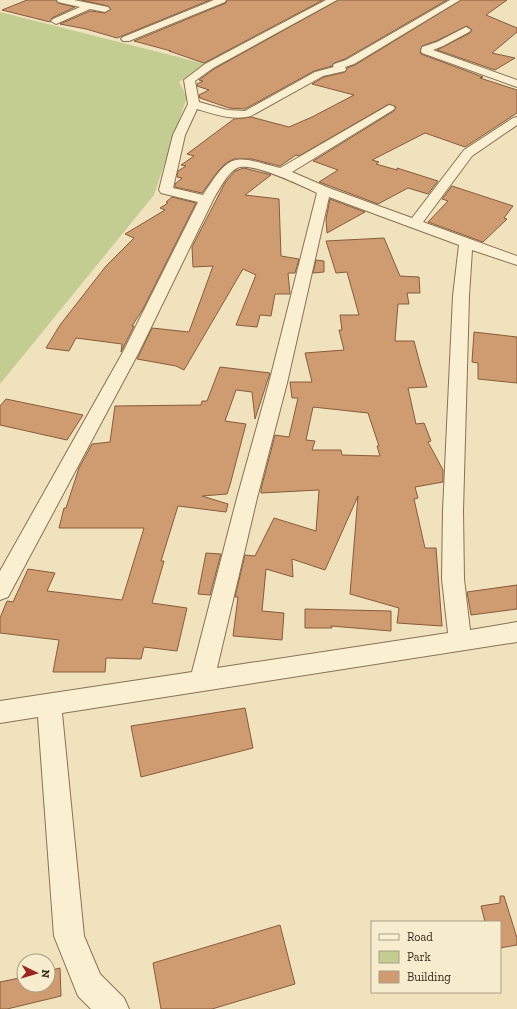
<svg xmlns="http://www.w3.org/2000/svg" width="517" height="1009" viewBox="0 0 517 1009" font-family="'Zilla Slab',serif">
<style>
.green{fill:#c4cd91}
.building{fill:#cf9b71;stroke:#885c3b;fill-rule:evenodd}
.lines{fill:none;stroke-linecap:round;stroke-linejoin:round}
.minor-casing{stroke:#887256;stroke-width:2}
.minor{fill:#faefd0;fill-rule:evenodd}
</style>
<rect width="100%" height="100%" fill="#efe2bd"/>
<!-- green -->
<path class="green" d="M0 12 206 64 179 82 187 97 154 195 0 384Z"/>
<!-- building -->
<g class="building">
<path d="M27 0H56L58 3 75 7 52 18 50 22 2 10Z"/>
<path d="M81 0H210L117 38 86 29 60 24 90 11 105 13 111 9 108 6Z"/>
<path d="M227 0H323L204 63 169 51H171L134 41 226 3Z"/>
<path d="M338 0H447L345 59 334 63 332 66 314 71 245 109 229 108 200 98 199 95 209 90 197 86V84L203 81 199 80 214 69Z"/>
<path d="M461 0H507L486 15 517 28V32L492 53 515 58 495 70 437 50 470 33 472 30 467 26 436 41 422 46 420 52 421 54 483 77 480 78 517 90V113L465 147 425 133 372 160 379 162 376 164 397 170V168L438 181 428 194 408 188 378 204 319 182 338 170 313 161 394 111 396 107 389 104 299 156 296 155 280 166 252 159H234L226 163 219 170 202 193 175 187V184L182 178 177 177 178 171 186 166 181 165 194 156 187 154 234 119 251 117 289 127 312 117 354 95 312 84 324 77 345 72 347 68 355 65Z"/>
<path d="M244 168 271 175 245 195 279 199 281 256 299 259 295 273H288L290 294H275L271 316 260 315 257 327 236 325 256 275 243 269 184 370 176 366 137 359 152 328 189 332 213 266 193 267 192 247 225 183 235 171Z"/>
<path d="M452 186 513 206 504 218 507 219 483 242 428 222 448 201 442 199Z"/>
<path d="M172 197 196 203 143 309 132 326H134L121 352 122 344 76 338 69 351 46 348 60 325 106 266 134 238 125 234 165 210 160 208 168 203 166 202Z"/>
<path d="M330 199 365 212 327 233 326 219Z"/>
<path d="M384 238 400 276 419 277 420 293H407L409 304H398L395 341H414L420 364 427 387 408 388 416 424 424 423 431 441 428 442 443 470V482L415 487 418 498 414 499 425 548H436L442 626 397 623 399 608 350 594 358 496 325 570 292 559 293 577 266 569 262 611 284 613 282 640 233 636 238 597H235L245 555 255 556 274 518 316 531 319 490 261 493V489L275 435 289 437 298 398H292L290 382H312L305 353 344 350 339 330H342L340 315H359L347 272 336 273 326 241ZM313 407 368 413 379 446H377L380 456 342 455 341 450H312L315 441 306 440Z"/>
<path d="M316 260 324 261V272L313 273Z"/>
<path d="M474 332 517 337V383L478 379V363L472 362Z"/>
<path d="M220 367 270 373 255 419 252 392 236 390 225 421 246 424 230 485 227 494 202 496 228 504 226 512 178 506 161 561H164L152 603 187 608 177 651 144 647 141 659 106 658 105 672H53L59 640 0 633V618L7 601 13 602 28 569 55 573 47 591 122 600 144 528H59L64 508H66L79 468 92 444 110 442 115 406 201 405 202 401H207Z"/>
<path d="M6 399 83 415 67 440 0 425V406Z"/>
<path d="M206 553 221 554 210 595 198 594Z"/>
<path d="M517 585V609L471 615 467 592Z"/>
<path d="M305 609 391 611V631L331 626 332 628H305Z"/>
<path d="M245 708 253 748 141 777 131 726Z"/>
<path d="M500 896H504L517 938V945L500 948V922H485L481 906 500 903Z"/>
<path d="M280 925 295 984 212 1009H161L153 963Z"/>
<path d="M60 968 61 996 7 1009H0V982L24 977V985H48V971Z"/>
</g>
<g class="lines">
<defs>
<g id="minor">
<path d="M57 0H74L108 7 110 9 105 12 90 9 56 24 51 21 53 19 80 7 58 2Z"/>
<path d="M214 0H226L225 2 129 41H123L121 39 123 37Z"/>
<path d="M326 0H337L213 68 195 81 199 102 227 110 245 111 315 72 334 67 333 66 334 64 346 60 450 0H460L354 64 345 67 346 69 345 71 323 76 251 116C233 121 214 114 197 109L185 135 173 188 203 195C231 152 232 155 280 168L389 105 393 106 395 108 393 110 292 172 329 188 412 218 464 150 513 118 517 117V125L472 156 423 222 517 256V265L472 250 469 296 463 511 464 579 470 630 517 622V642L62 713 84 936 100 974 124 998 129 1009H91L78 996 54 936 38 717 0 723V701L192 672 237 498 269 383 317 193C302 186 251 161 237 168 228 172 218 191 213 200L139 352 8 597 0 600V571L123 352 198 202 161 193 159 190 173 135 188 104 184 80 205 64ZM329 197 459 245 453 296 443 511 442 579 448 633 217 668 257 498 287 383Z"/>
<path d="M466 27 471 30 469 32 443 46 433 50 517 80V87L422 53 421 51 422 47 437 42Z"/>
</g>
</defs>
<!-- minor casing -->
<use href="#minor" class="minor-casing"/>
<!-- minor -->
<use href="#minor" class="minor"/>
</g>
<!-- legend -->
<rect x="371" y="921" width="130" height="72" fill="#f7eccd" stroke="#aa9e86"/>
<rect x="379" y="934" width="20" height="6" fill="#faefd0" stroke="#aa9e86"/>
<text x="407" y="941" font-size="12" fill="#36291b">Road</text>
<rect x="379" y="951" width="20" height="12" fill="#c4cd91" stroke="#aa9e86"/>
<text x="407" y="961" font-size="12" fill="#36291b">Park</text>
<rect x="379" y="971" width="20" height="12" fill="#cf9b71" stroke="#aa9e86"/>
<text x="407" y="981" font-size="12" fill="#36291b">Building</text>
<!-- north arrow -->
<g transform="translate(36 973) rotate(95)"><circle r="19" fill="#f7eccd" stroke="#aa9e86"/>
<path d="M0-3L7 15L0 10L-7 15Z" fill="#992623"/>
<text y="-6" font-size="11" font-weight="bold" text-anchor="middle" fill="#36291b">N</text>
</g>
</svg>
